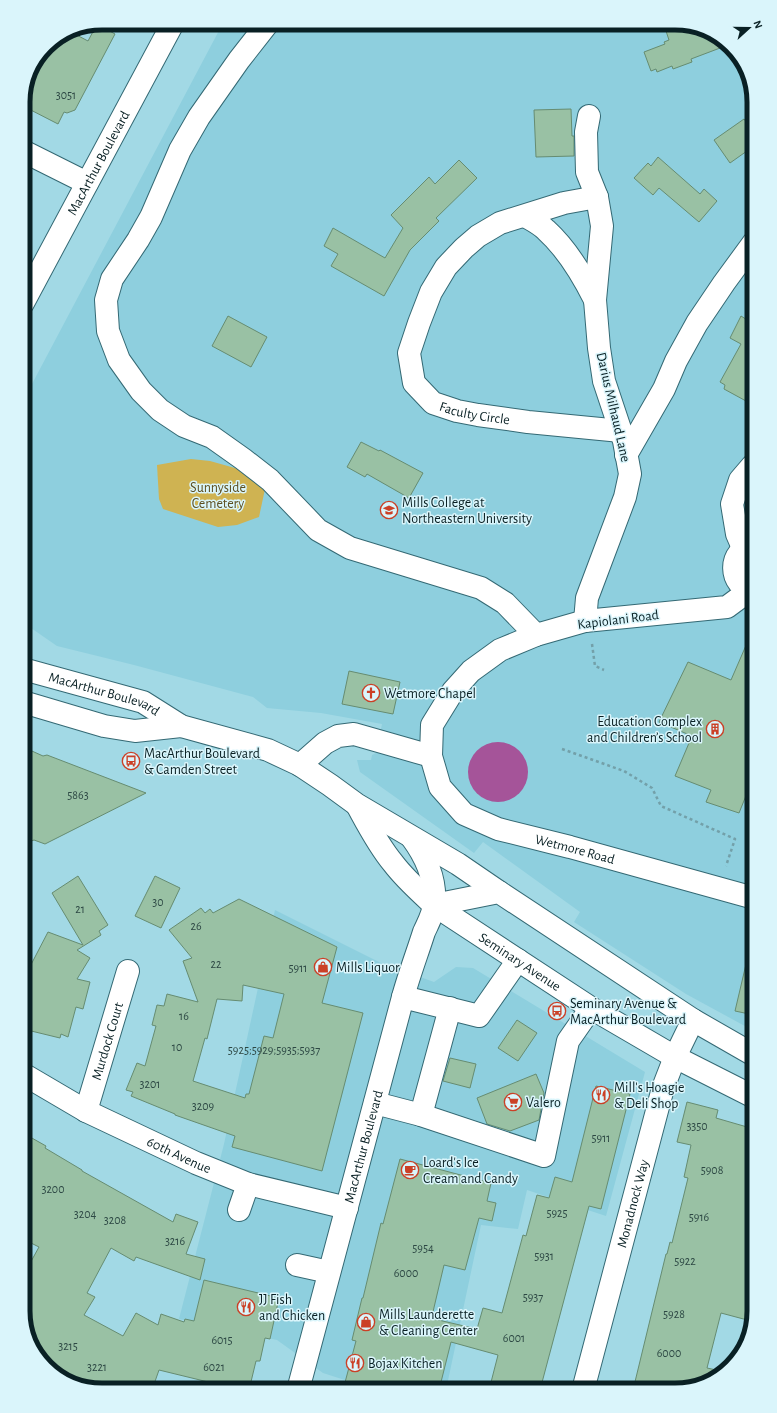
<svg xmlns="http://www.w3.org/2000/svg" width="777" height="1413" viewBox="0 0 777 1413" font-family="'Alegreya Sans',sans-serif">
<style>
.built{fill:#8ecfde}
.green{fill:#cfb352}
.water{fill:#a55499}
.building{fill:#99c1a4;stroke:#668c71;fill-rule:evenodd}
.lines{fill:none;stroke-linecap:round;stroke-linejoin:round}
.minor-casing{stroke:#346974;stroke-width:24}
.major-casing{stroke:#346974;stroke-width:24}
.path{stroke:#73a0a9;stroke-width:2.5;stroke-dasharray:3 3;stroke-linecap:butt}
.minor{stroke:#fff;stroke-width:22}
.major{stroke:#fff;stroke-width:22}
.labels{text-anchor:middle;stroke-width:3;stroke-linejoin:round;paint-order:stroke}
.number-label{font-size:12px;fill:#2d4844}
.street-label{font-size:14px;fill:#092024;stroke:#daf5fb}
.park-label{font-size:14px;fill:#5d4f20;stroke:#daf5fb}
.poi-label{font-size:14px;fill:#092024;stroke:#daf5fb;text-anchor:start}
.rim{fill:none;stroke:#092024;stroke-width:5}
</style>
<rect width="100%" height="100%" fill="#a2d9e5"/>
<!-- built -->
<g class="built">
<path d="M223 23H681L723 39 748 71 754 102V1031L686 994 574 922 580 912 483 842 474 853 360 772 357 760H371L372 755 376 753 382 724 321 713 267 708 253 697 134 665 57 646 31 628 23 618V401Z"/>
<path d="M275 910 381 963 434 982 456 967 473 968 645 1072 606 1216 527 1190 518 1229 481 1225 446 1390H376L323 1373 277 1340 179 1319 224 1144Z"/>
</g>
<!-- green -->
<path class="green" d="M191 459 210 461 249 472 265 489 259 517 237 525 218 527 163 509 159 499 157 465Z"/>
<!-- water -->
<circle class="water" cx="498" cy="772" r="30"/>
<!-- building -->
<g class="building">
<path d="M97 24 115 34 75 110 67 113 64 112 58 124 23 106V97L29 71 46 46 69 31 88 41Z"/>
<path d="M683 24 723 39 728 45 691 59 692 62 673 69 672 66 657 72 656 69 651 71 644 52 665 44 664 42 669 40 666 31Z"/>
<path d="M571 109 572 136H574V156L536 157 534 110Z"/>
<path d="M754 118V146L730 163 714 140 744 119 747 123Z"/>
<path d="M658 157 700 194 704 189 717 201 699 222 659 188 653 195 634 178 648 163 651 166Z"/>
<path d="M459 160 477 178 436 218 439 221 410 250 384 296 331 266 338 254 324 246 333 228 385 258 403 228 391 215 429 177 435 184Z"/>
<path d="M228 316 267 337 251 367 212 346Z"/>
<path d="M741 316 752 323 754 320V385L746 401 724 389 725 385 720 382 741 344 730 338Z"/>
<path d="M361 442 379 451 380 450 423 473 409 498 367 474 365 477 347 467Z"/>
<path d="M754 627V776L739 813 706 802 711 790 675 776 692 736 659 722 688 662 731 680Z"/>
<path d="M349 671 400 682 393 714 342 704Z"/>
<path d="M23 747 43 756 47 755 146 793 45 844 34 840 23 844Z"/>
<path d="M78 876 108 925 99 931 101 935 77 950 90 958 77 979 90 982 83 1009 76 1007 68 1037 61 1034 60 1038 23 1029V980L48 932 83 945 52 893Z"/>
<path d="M155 876 180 888 161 928 135 916Z"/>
<path d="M239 899 337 947 322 1003 363 1013 322 1171 232 1147 235 1136 175 1115V1114L131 1096 133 1092 126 1090 137 1063 145 1066 156 1026 152 1025 157 1005 164 1006 167 994 198 1002 183 961 192 958 169 930 201 908 205 913 210 909 213 913ZM243 985 284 994 273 1038 264 1036 249 1094H246L245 1098 193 1081 205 1038 207 1039 217 999 242 1001Z"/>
<path d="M747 960 754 961V1015L735 1011Z"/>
<path d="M517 1020 537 1033 518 1061 498 1048Z"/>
<path d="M450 1058 476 1064 470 1088 443 1081Z"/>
<path d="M536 1074 544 1093 539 1120 510 1131 487 1124 477 1098Z"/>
<path d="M596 1086 630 1094 601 1209 589 1206 540 1390H489L498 1355 451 1342 439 1390H343L356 1341 352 1340 362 1298H363L381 1223 383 1224 400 1159 491 1183 487 1201 496 1203 492 1221 479 1218 465 1270 444 1265 432 1316 434 1317V1319L477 1329 483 1308 502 1313 523 1235 526 1236 537 1195 549 1198 555 1177 572 1182Z"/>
<path d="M687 1102 718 1110 716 1118 754 1129V1312L751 1321 721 1313 707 1368 721 1371 706 1384 675 1390H633L666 1254H667L670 1242 672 1243 688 1178 684 1177 691 1145 677 1142Z"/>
<path d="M23 1133 46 1146 45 1148 82 1170V1171L173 1222 176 1214 198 1222 186 1254 205 1259 200 1280 136 1257 134 1261 111 1248 87 1293 95 1297 84 1315 123 1336 136 1313 158 1325 161 1314 184 1322 185 1319 194 1321 204 1280 279 1298 270 1339 265 1338 260 1361H256L249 1390H241L159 1370 152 1390H97L58 1377 29 1342 23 1311V1276L39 1247 29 1242H23Z"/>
</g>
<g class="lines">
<defs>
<g id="minor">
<path d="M268 23 239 60 199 117 180 150 151 217 138 240 112 279 106 300 108 331 119 360 141 391 160 410 184 426 212 437 243 459 270 480 318 530 350 548 481 588 505 603 536 635"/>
<path d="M23 151 87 183"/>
<path id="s1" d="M597 197 564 203 500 223 478 236 464 248 446 267 431 292 419 323 409 353 414 383 433 403 457 411 478 415 528 422 621 431"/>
<path d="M525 216C532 220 540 224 546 230 567 249 582 274 595 300"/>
<path d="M626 455 664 389 676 361 697 323 724 283 754 242"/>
<path d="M744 550 737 534 732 504 740 480 752 466H754"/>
<path id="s2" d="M750 590 727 607 585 621 536 635 500 650 471 671 453 691 432 725 431 756 440 787 464 814 498 829 570 847 754 898"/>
<path d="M754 591C728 588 727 548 754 546"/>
<path d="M585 621 587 598 625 497 630 474 624 441 604 381 599 348 595 300 602 226 597 197 587 172 586 132 589 116"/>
<path d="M300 765 325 743 338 736 354 734 431 756"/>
<path id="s3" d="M434 905 591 1008 675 1057 754 1097"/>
<path d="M434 905 499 892 693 1020 754 1055"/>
<path d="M403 997 479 1016 518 960"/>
<path id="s4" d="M23 1074 86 1111 196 1163 248 1184 347 1208"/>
<path d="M375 1103 421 1115 544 1156 568 1041 591 1008"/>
<path id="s5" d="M86 1111 128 971"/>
<path d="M421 1115 450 1008"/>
<path d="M239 1210 248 1184"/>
<path d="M297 1265 329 1272"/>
<path id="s6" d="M583 1390 663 1088 675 1057 693 1020"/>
</g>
<g id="major">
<path id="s7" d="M23 303 173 23"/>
<path id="s8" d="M23 669 143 702 181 726 268 750 300 765 330 785 356 804 458 864 499 892"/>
<path d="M23 702 104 726 135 731 181 726"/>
<path d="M357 805C368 825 378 845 393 863 405 879 420 892 434 905"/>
<path id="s9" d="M298 1390 403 997C409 975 417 954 424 932 428 923 434 913 434 903 436 878 426 857 412 838"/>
</g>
</defs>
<!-- minor casing -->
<use href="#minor" class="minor-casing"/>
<!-- major casing -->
<use href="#major" class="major-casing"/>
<!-- path -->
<g class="path">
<path d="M592 644 595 666 604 670"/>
<path d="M562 749 624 771 652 788 661 806 735 839 726 866"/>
</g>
<!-- minor -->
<use href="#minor" class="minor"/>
<!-- major -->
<use href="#major" class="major"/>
</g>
<!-- icons -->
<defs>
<symbol id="university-ring" viewBox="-11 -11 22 22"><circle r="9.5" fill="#daf5fb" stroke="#cb4026" stroke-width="1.5"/><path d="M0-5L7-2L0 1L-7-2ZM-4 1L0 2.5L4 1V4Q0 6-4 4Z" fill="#cb4026"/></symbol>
<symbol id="church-ring" viewBox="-11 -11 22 22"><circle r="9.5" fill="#daf5fb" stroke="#cb4026" stroke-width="1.5"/><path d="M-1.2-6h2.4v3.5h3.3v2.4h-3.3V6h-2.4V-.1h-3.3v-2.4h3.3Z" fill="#cb4026"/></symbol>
<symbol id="building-ring" viewBox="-11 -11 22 22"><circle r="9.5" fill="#daf5fb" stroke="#cb4026" stroke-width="1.5"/><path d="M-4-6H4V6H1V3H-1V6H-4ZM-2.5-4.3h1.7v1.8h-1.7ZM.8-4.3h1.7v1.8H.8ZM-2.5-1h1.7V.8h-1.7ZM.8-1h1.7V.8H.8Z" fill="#cb4026"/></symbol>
<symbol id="bus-ring" viewBox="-11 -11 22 22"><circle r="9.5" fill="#daf5fb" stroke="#cb4026" stroke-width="1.5"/><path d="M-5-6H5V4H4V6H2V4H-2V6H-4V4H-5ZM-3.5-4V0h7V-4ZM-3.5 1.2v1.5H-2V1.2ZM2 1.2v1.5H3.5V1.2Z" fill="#cb4026"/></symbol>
<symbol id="shop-ring" viewBox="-11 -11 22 22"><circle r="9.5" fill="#daf5fb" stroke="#cb4026" stroke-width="1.5"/><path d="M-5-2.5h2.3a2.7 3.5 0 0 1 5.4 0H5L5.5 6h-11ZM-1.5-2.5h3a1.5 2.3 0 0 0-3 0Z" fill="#cb4026"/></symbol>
<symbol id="restaurant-ring" viewBox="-11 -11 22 22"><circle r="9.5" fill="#daf5fb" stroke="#cb4026" stroke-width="1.5"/><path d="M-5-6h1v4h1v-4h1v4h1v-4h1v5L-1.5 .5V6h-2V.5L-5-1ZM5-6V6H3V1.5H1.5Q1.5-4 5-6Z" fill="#cb4026"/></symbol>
<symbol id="supermarket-ring" viewBox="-11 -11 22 22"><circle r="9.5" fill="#daf5fb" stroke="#cb4026" stroke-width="1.5"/><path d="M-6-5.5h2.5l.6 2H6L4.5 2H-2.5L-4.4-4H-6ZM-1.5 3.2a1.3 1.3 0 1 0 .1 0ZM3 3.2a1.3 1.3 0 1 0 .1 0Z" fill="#cb4026"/></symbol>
<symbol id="cafe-ring" viewBox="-11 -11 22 22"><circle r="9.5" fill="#daf5fb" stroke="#cb4026" stroke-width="1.5"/><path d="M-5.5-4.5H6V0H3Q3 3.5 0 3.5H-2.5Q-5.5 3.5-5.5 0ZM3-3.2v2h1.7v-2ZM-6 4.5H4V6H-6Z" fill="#cb4026"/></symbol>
</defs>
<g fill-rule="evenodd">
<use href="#university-ring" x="379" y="500" width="20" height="20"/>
<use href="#church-ring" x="361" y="683" width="20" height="20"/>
<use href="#building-ring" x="705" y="719" width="20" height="20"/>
<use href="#bus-ring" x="121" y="751" width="20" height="20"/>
<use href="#shop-ring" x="313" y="957" width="20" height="20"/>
<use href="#bus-ring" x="547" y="1001" width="20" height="20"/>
<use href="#restaurant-ring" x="591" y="1085" width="20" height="20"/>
<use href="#supermarket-ring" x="503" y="1092" width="20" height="20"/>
<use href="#cafe-ring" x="400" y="1160" width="20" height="20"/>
<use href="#restaurant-ring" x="236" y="1297" width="20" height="20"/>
<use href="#shop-ring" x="356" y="1312" width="20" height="20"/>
<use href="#restaurant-ring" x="345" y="1353" width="20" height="20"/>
</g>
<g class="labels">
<!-- number labels -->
<g class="number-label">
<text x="66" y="99">3051</text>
<text x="78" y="799">5863</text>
<text x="158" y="906">30</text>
<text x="80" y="913">21</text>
<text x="196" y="930">26</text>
<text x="216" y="968">22</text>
<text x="298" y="972">5911</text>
<text x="184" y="1020">16</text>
<text x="177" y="1051">10</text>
<text x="274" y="1054">5925;5929;5935;5937</text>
<text x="150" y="1088">3201</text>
<text x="203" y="1110">3209</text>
<text x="697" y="1130">3350</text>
<text x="601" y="1142">5911</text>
<text x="712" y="1174">5908</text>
<text x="53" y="1193">3200</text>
<text x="557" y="1217">5925</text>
<text x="85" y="1218">3204</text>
<text x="699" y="1221">5916</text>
<text x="115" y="1224">3208</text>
<text x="175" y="1245">3216</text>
<text x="423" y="1252">5954</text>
<text x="544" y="1260">5931</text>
<text x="685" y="1265">5922</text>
<text x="406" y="1277">6000</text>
<text x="533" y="1301">5937</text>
<text x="674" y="1318">5928</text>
<text x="514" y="1342">6001</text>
<text x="222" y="1344">6015</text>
<text x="68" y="1350">3215</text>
<text x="669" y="1357">6000</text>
<text x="97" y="1371">3221</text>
<text x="214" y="1371">6021</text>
</g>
<!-- street labels -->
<g class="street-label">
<text dy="5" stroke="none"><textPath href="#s7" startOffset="159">MacArthur Boulevard</textPath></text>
<text transform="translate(614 407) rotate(77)" y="5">Darius Milhaud Lane</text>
<text dy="5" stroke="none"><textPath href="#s1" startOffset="366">Faculty Circle</textPath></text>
<text transform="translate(618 619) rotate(-7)" y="5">Kapiolani Road</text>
<text dy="5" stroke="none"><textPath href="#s8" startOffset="85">MacArthur Boulevard</textPath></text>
<text dy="5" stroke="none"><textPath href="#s2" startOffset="580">Wetmore Road</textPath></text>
<text dy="5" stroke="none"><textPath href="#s3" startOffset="103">Seminary Avenue</textPath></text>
<text dy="5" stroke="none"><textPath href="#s5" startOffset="73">Murdock Court</textPath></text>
<text dy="5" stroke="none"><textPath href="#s9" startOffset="252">MacArthur Boulevard</textPath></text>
<text dy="5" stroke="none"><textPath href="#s4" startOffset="176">60th Avenue</textPath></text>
<text dy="5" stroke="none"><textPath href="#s6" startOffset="193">Monadnock Way</textPath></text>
</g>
<!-- park labels -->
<g class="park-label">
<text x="218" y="492">Sunnyside<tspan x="218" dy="16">Cemetery</tspan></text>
</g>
<!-- poi labels -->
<g class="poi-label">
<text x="402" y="507">Mills College at<tspan x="402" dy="16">Northeastern University</tspan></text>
<text x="384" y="698">Wetmore Chapel</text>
<text x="702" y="726" text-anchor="end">Education Complex<tspan x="702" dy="16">and Children’s School</tspan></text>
<text x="144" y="758">MacArthur Boulevard<tspan x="144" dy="16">&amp; Camden Street</tspan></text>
<text x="336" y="972">Mills Liquor</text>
<text x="570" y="1008">Seminary Avenue &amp;<tspan x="570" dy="16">MacArthur Boulevard</tspan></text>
<text x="614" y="1092">Mill's Hoagie<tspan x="614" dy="16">&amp; Deli Shop</tspan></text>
<text x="526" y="1107">Valero</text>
<text x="423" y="1167">Loard's Ice<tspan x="423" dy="16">Cream and Candy</tspan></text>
<text x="259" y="1304">JJ Fish<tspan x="259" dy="16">and Chicken</tspan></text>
<text x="379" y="1319">Mills Launderette<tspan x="379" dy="16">&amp; Cleaning Center</tspan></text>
<text x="368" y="1368">Bojax Kitchen</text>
</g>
</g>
<!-- crop -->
<path d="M0 0H777V1413H0ZM102 30H675A72 72 0 0 1 747 102V1311A72 72 0 0 1 675 1383H102A72 72 0 0 1 30 1311V102A72 72 0 0 1 102 30Z" fill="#daf5fb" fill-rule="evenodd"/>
<path class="rim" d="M102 30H675A72 72 0 0 1 747 102V1311A72 72 0 0 1 675 1383H102A72 72 0 0 1 30 1311V102A72 72 0 0 1 102 30Z"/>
<!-- north arrow -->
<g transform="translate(749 28) rotate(69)" stroke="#daf5fb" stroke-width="3" paint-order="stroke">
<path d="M0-3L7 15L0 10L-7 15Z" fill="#092024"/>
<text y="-6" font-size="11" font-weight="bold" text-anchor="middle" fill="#092024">N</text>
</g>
</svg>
